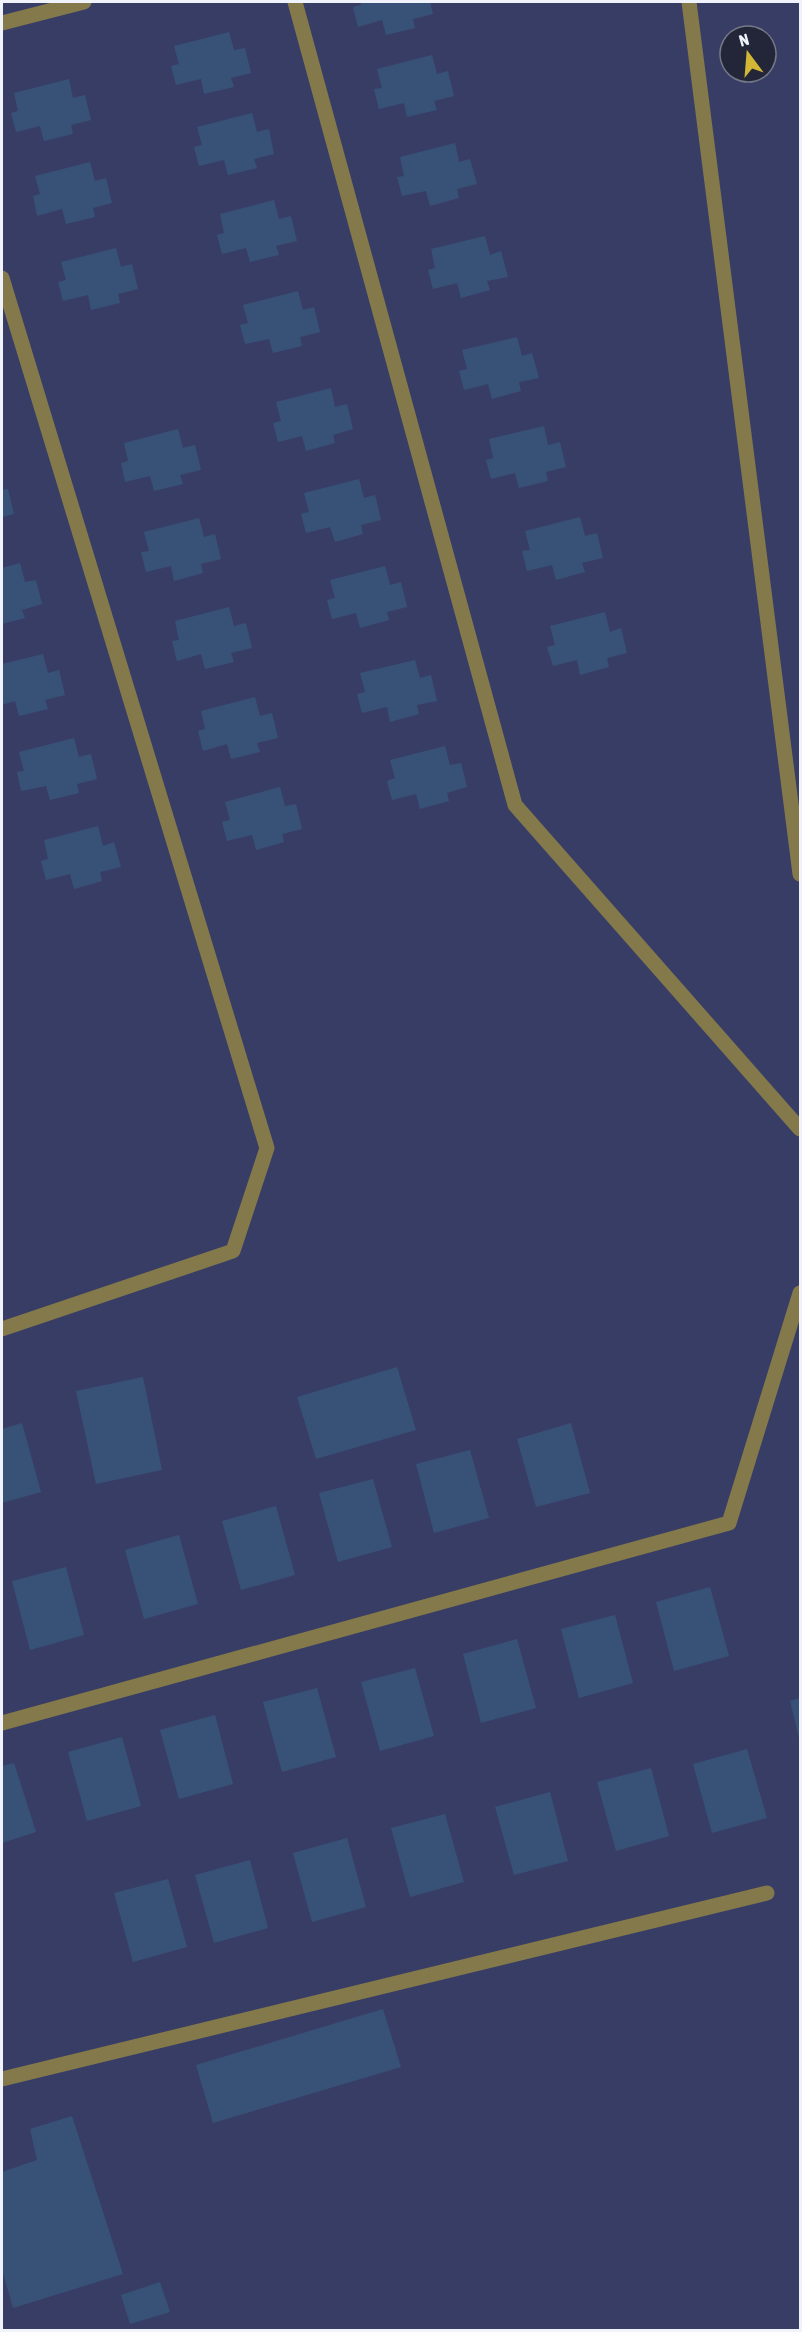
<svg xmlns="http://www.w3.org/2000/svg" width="802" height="2332" viewBox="0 0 802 2332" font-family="'Asap Condensed',sans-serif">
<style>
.building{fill:#385277}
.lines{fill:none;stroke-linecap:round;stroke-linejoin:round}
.street{stroke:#83794a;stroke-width:15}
</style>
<rect width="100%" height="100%" fill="#383d66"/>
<!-- building -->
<g class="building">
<path d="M360 2H430L433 14 413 19 415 28 386 35 382 20 358 27 353 7 361 5Z"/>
<path d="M229 32 234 50 245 48 251 73 231 78 234 87 204 94 201 79 176 85 171 66 179 64 174 46Z"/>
<path d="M432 55 437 74 448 71 454 96 434 101 437 110 407 117 404 103 379 109 374 89 382 88 377 69Z"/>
<path d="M69 79 73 98 85 95 91 120 71 125 73 134 44 141 40 126 16 132 11 113 18 111 14 93Z"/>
<path d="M252 113 257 132 269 129 274 154 254 159 257 168 228 175 224 160 199 166 194 147 202 145 197 127Z"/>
<path d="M455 143 459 162 470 159 477 184 457 189 459 198 430 206 426 191 402 196 397 177 404 176 400 157Z"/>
<path d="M90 162 95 181 106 178 112 203 93 208 95 217 66 224 62 209 37 216 33 196 40 194 35 176Z"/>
<path d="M274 200 279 219 291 216 297 241 276 246 279 255 250 262 246 248 222 254 217 235 224 233 220 214Z"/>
<path d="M485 236 490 255 501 251 508 277 487 281 490 290 461 298 457 283 433 289 428 270 435 268 431 249Z"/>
<path d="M116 248 121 267 132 264 138 289 118 294 120 303 91 310 88 295 63 301 58 282 66 280 61 262Z"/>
<path d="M298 291 303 310 314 307 320 332 300 337 302 346 273 353 269 339 245 344 240 325 248 323 243 305Z"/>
<path d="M517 337 522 356 532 353 539 378 519 382 521 391 492 399 488 384 464 390 459 371 467 369 462 350Z"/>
<path d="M331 388 335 407 347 404 353 429 333 435 335 443 306 451 302 436 278 442 273 423 281 421 276 402Z"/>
<path d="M544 426 548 445 560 442 566 467 546 472 548 481 519 488 515 473 491 479 486 460 493 458 489 439Z"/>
<path d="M178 429 183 448 195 445 201 470 180 475 183 484 154 491 150 476 125 482 121 463 128 461 124 443Z"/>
<path d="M359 479 364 498 375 495 381 520 361 525 363 534 335 542 330 527 306 533 301 514 309 512 304 493Z"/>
<path d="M8 489 14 514 2 517V490Z"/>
<path d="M580 517 585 536 597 533 603 558 582 563 585 572 556 580 552 565 527 571 522 551 530 550 525 531Z"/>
<path d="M199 518 204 537 215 534 221 559 201 564 203 573 174 581 171 566 146 572 141 552 149 551 144 532Z"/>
<path d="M20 563 25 582 36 580 42 604 22 610 25 618 2 624V568Z"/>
<path d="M385 566 390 585 401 582 407 607 387 612 389 620 360 628 356 613 332 619 327 600 335 598 330 580Z"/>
<path d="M229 607 234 626 246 623 252 648 231 653 234 662 205 669 201 654 177 661 172 641 179 640 175 621Z"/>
<path d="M605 612 610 632 621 628 627 653 607 658 609 667 580 675 577 660 553 666 547 647 555 645 550 626Z"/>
<path d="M43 654 48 673 59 670 65 695 45 700 48 709 19 716 15 701 2 705V664Z"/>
<path d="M415 660 420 678 431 675 437 701 417 705 419 714 390 722 387 707 362 713 357 694 365 692 360 673Z"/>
<path d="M255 697 260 716 272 713 278 738 257 743 260 752 231 759 227 744 203 751 198 731 205 729 201 711Z"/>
<path d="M74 738 79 757 91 754 97 779 77 784 79 793 50 800 46 786 21 791 17 772 24 771 19 752Z"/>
<path d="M445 746 450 765 461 763 467 787 447 793 449 801 420 809 416 794 392 800 387 781 395 778 390 760Z"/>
<path d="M280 787 285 806 296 804 302 829 282 834 284 842 256 850 252 835 227 841 222 822 230 820 225 802Z"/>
<path d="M98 826 103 846 114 842 121 867 100 872 102 881 74 889 70 874 46 880 41 861 48 859 44 840Z"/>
<path d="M397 1367 416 1430 316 1459 297 1397Z"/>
<path d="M143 1377 162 1470 96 1484 76 1391Z"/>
<path d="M22 1423 41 1492 2 1503V1429Z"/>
<path d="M571 1423 590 1493 536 1507 517 1439Z"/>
<path d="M470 1450 489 1518 434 1533 416 1464Z"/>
<path d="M373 1479 392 1547 338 1562 319 1493Z"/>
<path d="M276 1506 295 1575 241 1590 222 1521Z"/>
<path d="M179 1535 198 1604 144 1619 125 1550Z"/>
<path d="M66 1567 84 1635 30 1650 12 1581Z"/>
<path d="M710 1587 729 1656 674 1671 656 1602Z"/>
<path d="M615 1615 633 1683 579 1698 561 1629Z"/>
<path d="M517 1639 536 1708 481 1723 463 1654Z"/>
<path d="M415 1668 434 1736 380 1751 361 1682Z"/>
<path d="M317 1688 336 1757 282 1772 263 1702Z"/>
<path d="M800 1698V1742L790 1701Z"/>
<path d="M215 1715 233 1784 179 1799 160 1730Z"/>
<path d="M122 1737 141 1806 87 1821 68 1752Z"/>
<path d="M747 1749 767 1818 712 1833 693 1764Z"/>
<path d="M14 1763 36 1832 2 1843V1766Z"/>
<path d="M651 1768 669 1836 616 1851 597 1782Z"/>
<path d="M550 1792 568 1861 514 1875 495 1807Z"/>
<path d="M445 1814 464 1882 410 1897 391 1828Z"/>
<path d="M347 1838 366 1907 312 1922 293 1853Z"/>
<path d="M250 1860 268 1928 214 1943 195 1875Z"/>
<path d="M168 1879 187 1947 133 1962 114 1893Z"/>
<path d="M383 2009 401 2067 213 2123 196 2065Z"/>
<path d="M72 2116 123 2274 13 2308 2 2269V2172L37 2160 30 2129Z"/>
<path d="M160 2282 170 2312 130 2324 121 2295Z"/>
</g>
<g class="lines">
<!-- street -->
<g class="street">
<path d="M295 2 515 805 800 1129"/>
<path d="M689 2 800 874"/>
<path d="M2 23 84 2"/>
<path d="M2 278 267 1148 233 1251 2 1329"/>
<path d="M2 1723 729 1523 800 1293"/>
<path d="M2 2079 767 1893"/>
</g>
</g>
<!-- border -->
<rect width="802" height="2332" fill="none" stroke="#f0f2fc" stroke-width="6"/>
<!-- north arrow -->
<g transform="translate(748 54) rotate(344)"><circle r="28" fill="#232639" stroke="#757887" stroke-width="1.5"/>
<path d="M0-4.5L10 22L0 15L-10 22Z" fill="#d2b736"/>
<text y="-9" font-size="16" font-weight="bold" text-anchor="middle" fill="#f0f2fc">N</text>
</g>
</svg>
